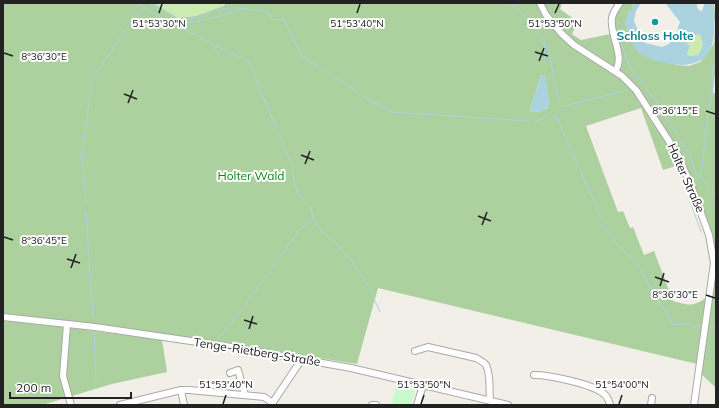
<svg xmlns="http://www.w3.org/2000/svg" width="719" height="408" viewBox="0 0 719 408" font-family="Mulish,sans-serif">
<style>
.grass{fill:#cdebb0}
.forest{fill:#add19e;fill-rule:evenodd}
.park{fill:#c8facc}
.water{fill:#aad3df;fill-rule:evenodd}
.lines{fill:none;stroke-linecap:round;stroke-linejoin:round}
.stream{stroke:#aad3df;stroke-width:1}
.minor-casing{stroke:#a9a9a9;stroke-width:8}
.minor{stroke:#fff;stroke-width:6}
.ticks{fill:none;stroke:#222;stroke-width:1.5}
.culture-dot{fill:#0f9aa8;stroke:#fff;stroke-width:1.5}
.labels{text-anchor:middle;stroke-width:4;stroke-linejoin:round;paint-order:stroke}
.culture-label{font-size:12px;font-weight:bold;fill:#0d838f;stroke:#fff}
.park-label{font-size:12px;fill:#0c8416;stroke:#fff}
.street-label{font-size:12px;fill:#222;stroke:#fff}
.ticks-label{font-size:10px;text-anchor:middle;fill:#222;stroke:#fff;stroke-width:4;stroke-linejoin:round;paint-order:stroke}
</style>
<rect width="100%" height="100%" fill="#f2efe9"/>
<!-- grass -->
<g class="grass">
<path d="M153 3H226L224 6 196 16 178 18Z"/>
<path d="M697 33 700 34C704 42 703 49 698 55L690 56 687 54 690 46 684 41 685 38 690 40 694 39Z"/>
</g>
<!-- forest -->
<g class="forest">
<path d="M3 3H153L178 18 196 16 224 6 226 3H562L560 9 578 22 572 34 581 40 615 33C614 21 614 11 623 3H632L633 9 628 32 676 65 689 66 700 62 707 54 714 43 715 25 712 3H714C717 32 717 62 713 92L716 95V278L715 291H716V388L697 370V364L378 288 357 364 212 341 3 315ZM541 75 548 108 541 111 532 112 530 110ZM641 108 663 170 679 165 707 236 711 263 708 296C694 307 690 306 673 301L654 251 644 255 633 227 630 228 623 211 618 212 586 126Z"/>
<path d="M3 320 64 327 162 340 167 372 112 384 42 405H3Z"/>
</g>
<!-- park -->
<path class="park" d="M396 385 415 390 411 405H399L392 403Z"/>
<!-- water -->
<g class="water">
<path d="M632 3H641L636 11 634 21 641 38 645 43 662 47 669 44 673 37 682 39V37C676 32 677 29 680 22L666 4 661 3H697V7L699 10 702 11 704 5 703 3H712C719 42 713 73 666 63 657 61 644 58 637 51 633 47 626 29 625 23 625 20 627 15 628 11H632L633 9ZM697 34 700 35C704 42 703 49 698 55L690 56 687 54 690 46 684 40 685 39 692 40Z"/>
<path d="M541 75H545L550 105C545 111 539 112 532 112L530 110Z"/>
</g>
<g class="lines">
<!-- stream -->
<g class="stream">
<path d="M137 3 156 15 249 62 276 128"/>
<path d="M150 3C154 9 160 9 166 12 169 14 173 18 176 20 186 24 218 9 231 8 243 7 255 10 268 12L273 20 281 19 284 20 302 57 307 59 359 93"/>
<path d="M507 3 516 7 544 38 545 63"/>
<path d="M615 17 616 31 631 69 636 76 644 84 650 94 657 101 662 111 690 155 696 173 701 177"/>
<path d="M179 25 200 21 241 10 243 8"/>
<path d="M212 43 220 56"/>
<path d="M545 45 548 46 549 50 554 81 560 103"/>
<path d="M716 62 713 68 712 96 708 113 701 177 714 193 716 198"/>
<path d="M363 96 393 112 530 121"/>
<path d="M562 105 565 106 628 90"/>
<path d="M554 116 558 120 602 220"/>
<path d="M534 122 548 116"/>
<path d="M278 131 294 170 293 177 299 196 310 207 314 219 321 231 336 243 357 268 370 290 380 312"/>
<path d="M695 179 696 174"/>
<path d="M690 201 701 232"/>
<path d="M86 203 82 155 92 79 142 7"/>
<path d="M86 211 93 318"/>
<path d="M603 223 615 243 634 260 642 271 651 289 658 297 660 305 669 314 671 324 679 325 686 323 693 326H702"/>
<path d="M273 267 300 229 313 218"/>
<path d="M710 327H716"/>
<path d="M94 331 96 388"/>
<path d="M219 338V336L223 334 270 271"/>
</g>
<defs>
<g id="minor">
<path d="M540 3 546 15 562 34 574 45 622 76 636 90 678 155 693 191 709 235 714 263 694 405"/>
<path d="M615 71C626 57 609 34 612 18 613 12 617 7 620 3"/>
<path d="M3 317 95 327 225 346 351 368 508 405"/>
<path d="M67 324 63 376 71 405"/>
<path d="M415 351 428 347 476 358C479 360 484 362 486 365 491 375 489 390 490 400"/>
<path d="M230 373 238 370 245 395"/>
<path d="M534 375C549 375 593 384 604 394 608 397 609 401 610 405"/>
<path d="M181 390 184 405"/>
<path d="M120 405 181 390H189L264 397 273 403"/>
<path d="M271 405 302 359"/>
<path d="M372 405H376"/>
<path d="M417 405 423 385"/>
<path d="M651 405 652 398"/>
</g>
</defs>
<!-- minor casing -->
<use href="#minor" class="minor-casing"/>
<!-- minor -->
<use href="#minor" class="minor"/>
</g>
<!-- ticks -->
<path class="ticks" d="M159 13 162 4M357 13 360 4M555 13 559 4M535 52 548 56M4 53 13 56M539 61 544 48M124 94 137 99M128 103 133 90M706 111 715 114M301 155 314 160M305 164 310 151M478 216 491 221M482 225 487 212M4 237 13 240M67 259 80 263M71 268 76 254M655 277 669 282M660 286 664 273M706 295 715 298M244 320 257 324M249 329 253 316M223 404 226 395M421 404 424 395M619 404 622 395"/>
<!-- markers -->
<circle class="culture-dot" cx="655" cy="22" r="4"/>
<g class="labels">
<!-- culture labels -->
<g class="culture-label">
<text x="655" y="40">Schloss Holte</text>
</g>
<!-- park labels -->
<g class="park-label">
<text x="251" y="180">Holter Wald</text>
</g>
<!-- street labels -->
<g class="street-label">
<text transform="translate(686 178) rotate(66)" y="4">Holter Straße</text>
<text transform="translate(257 352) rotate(9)" y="4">Tenge-Rietberg-Straße</text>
</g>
</g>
<g class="ticks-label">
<text x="357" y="27">51°53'40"N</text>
<text x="555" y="27">51°53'50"N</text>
<text x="159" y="27">51°53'30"N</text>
<text x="44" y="60">8°36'30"E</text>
<text x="675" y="114">8°36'15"E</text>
<text x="44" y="244">8°36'45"E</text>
<text x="675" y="298">8°36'30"E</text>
<text x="226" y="388">51°53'40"N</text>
<text x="424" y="388">51°53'50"N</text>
<text x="622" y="388">51°54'00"N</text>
</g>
<!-- border -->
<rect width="719" height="408" fill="none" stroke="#222222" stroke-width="8"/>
<!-- scale -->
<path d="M10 392v6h121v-6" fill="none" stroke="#222222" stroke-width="2"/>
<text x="16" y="392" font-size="12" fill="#222222" stroke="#ffffff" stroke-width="3" paint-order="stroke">200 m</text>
</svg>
